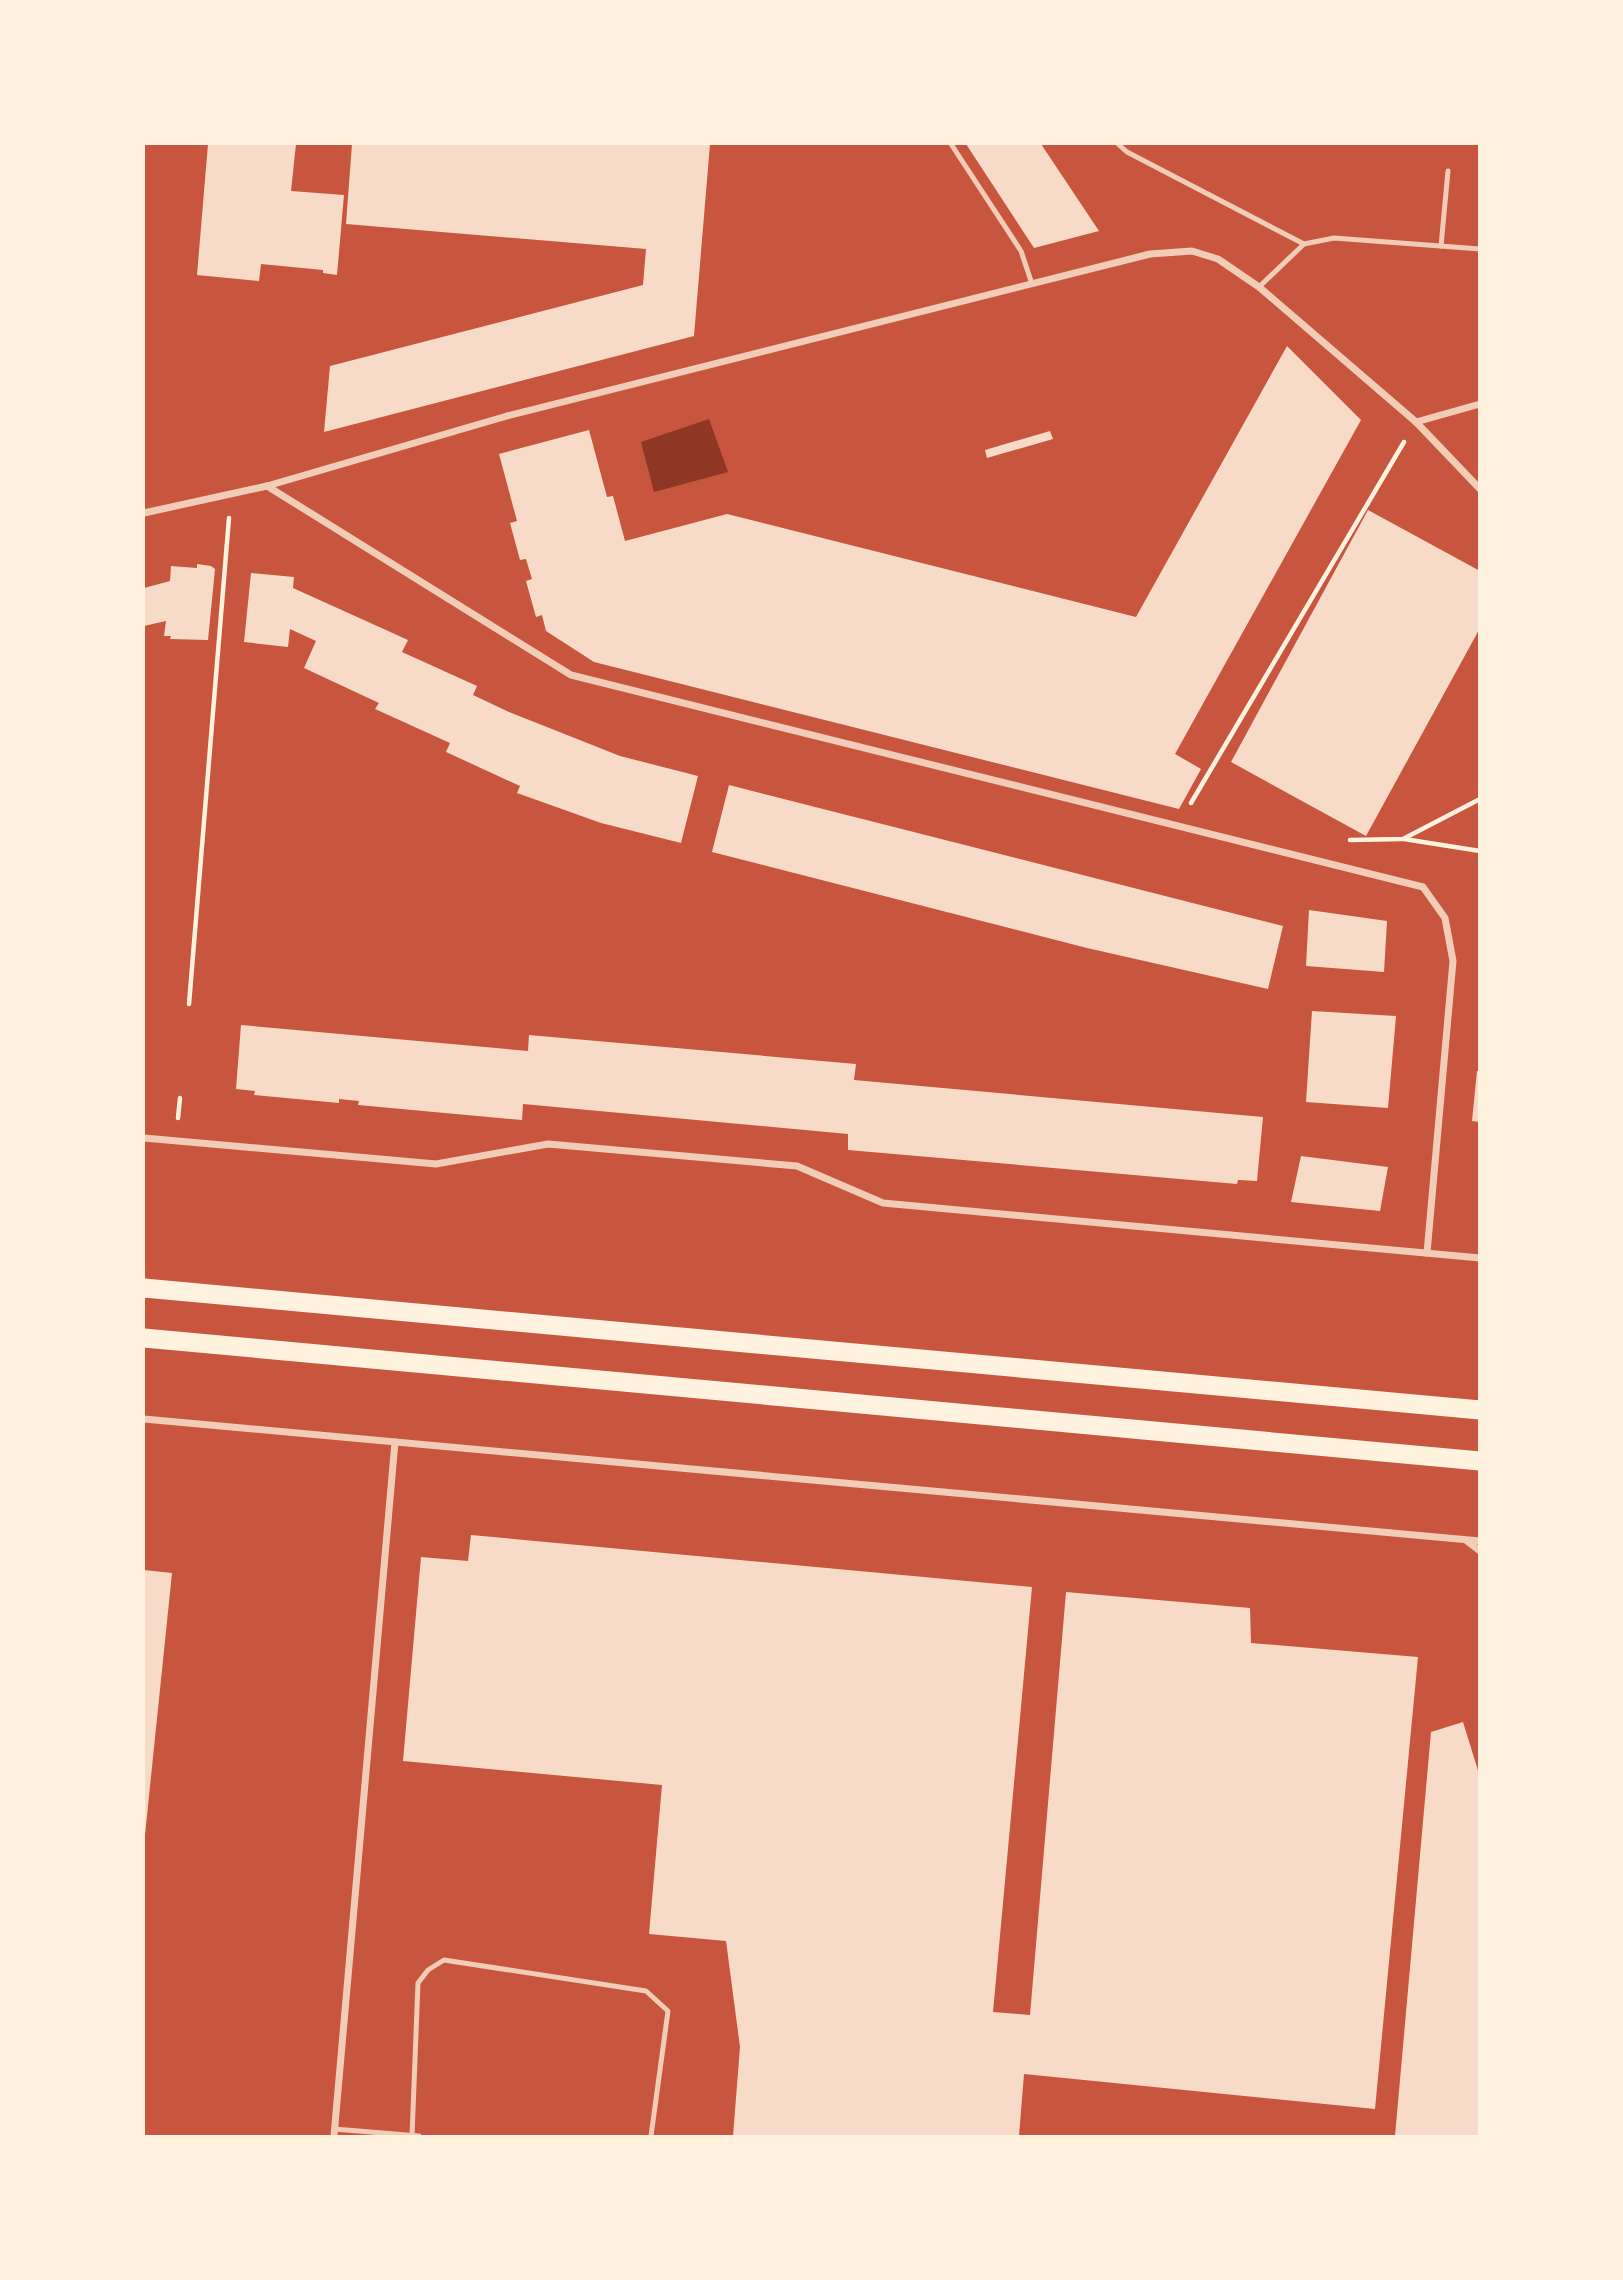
<svg xmlns="http://www.w3.org/2000/svg" width="1623" height="2280" viewBox="0 0 1623 2280" font-family="'Nunito Sans',sans-serif">
<style>
.water{fill:#8f3625}
.building{fill:#f7dbc8}
.lines{fill:none;stroke-linecap:round;stroke-linejoin:round}
.path{stroke:#fff3e0;stroke-width:4.5}
.service{stroke:#f1ccb7;stroke-width:5}
.minor{stroke:#f1ccb7;stroke-width:7}
.trunk{stroke:#fff3e0;stroke-width:19}
</style>
<rect width="100%" height="100%" fill="#c8553d"/>
<!-- water -->
<path class="water" d="M709 419 728 472 654 492 641 442Z"/>
<!-- building -->
<g class="building">
<path d="M208 144H296L291 191 344 195 337 275 323 273V270L261 264 259 281 197 275Z"/>
<path d="M352 144H710L694 336 324 432 330 366 643 285 646 249 346 224Z"/>
<path d="M966 144H1041L1099 231 1034 248Z"/>
<path d="M1287 346 1361 420 1175 754 1201 769 1179 809 594 662 546 631 542 615 536 617 526 581 532 579 526 559 520 560 510 523 517 521 499 454 589 430 607 497 613 496 625 541 727 514 1136 617Z"/>
<path d="M1050 431 1053 439 987 458 985 450Z"/>
<path d="M1368 510 1480 571V628L1366 836 1231 762Z"/>
<path d="M197 564 211 566 215 569 208 640 170 639 171 636H164L166 621 144 626V588L170 581 171 566 197 568Z"/>
<path d="M251 573 294 577 293 588 408 640 402 652 477 686 473 695 509 712 620 756 698 776 681 843 601 823 517 793 520 786 446 752 450 743 375 709 379 703 304 668 316 641 290 629 288 647 244 642Z"/>
<path d="M729 785 1283 926 1268 989 1087 948 712 852Z"/>
<path d="M1309 910 1387 921 1384 972 1306 966Z"/>
<path d="M1312 1011 1396 1016 1388 1108 1306 1102Z"/>
<path d="M241 1025 528 1051 529 1035 856 1064 854 1080 1263 1117 1257 1181 1238 1180 1237 1184 848 1150V1134L523 1104 522 1120 358 1105 359 1101 339 1099V1103L254 1095 255 1091 236 1089Z"/>
<path d="M1477 1071H1480V1122L1472 1121Z"/>
<path d="M1301 1156 1388 1167 1380 1211 1291 1202Z"/>
<path d="M471 1535 1032 1587 993 2012 1030 2015 1066 1592 1250 1608 1251 1643 1418 1657 1375 2109 1024 2074 1019 2136H733L740 2047 726 1941 649 1934 662 1785 403 1761 421 1557 468 1561Z"/>
<path d="M144 1570 172 1573 145 1835H144Z"/>
<path d="M1463 1722 1480 1777V2136H1395L1431 1732Z"/>
</g>
<g class="lines">
<!-- path -->
<g class="path">
<path d="M1191 803 1404 442"/>
<path d="M1404 839 1480 851"/>
<path d="M1350 840 1403 839 1480 799"/>
<path d="M189 1004 229 518"/>
<path d="M178 1118 180 1098"/>
</g>
<!-- service -->
<g class="service">
<path d="M951 144 1021 251 1032 284"/>
<path d="M1118 144 1127 152 1304 244"/>
<path d="M1441 246 1448 171"/>
<path d="M1259 287 1304 244 1334 238 1480 249"/>
<path d="M334 2129 419 2136"/>
<path d="M412 2136 418 1983 428 1970 444 1960 646 1991 668 2011 651 2136"/>
</g>
<!-- minor -->
<g class="minor">
<path d="M1416 422 1480 404"/>
<path d="M267 486 571 675 1423 887 1445 918 1453 961 1427 1253"/>
<path d="M144 513 267 486 507 416 1150 254 1192 251 1218 259 1259 287 1416 422 1480 489"/>
<path d="M144 1138 436 1164 548 1144 797 1166 883 1203 1480 1258"/>
<path d="M144 1419 1480 1541"/>
<path d="M1467 1541 1480 1551"/>
<path d="M334 2136 395 1442"/>
</g>
<!-- trunk -->
<g class="trunk">
<path d="M144 1288 1480 1410"/>
<path d="M144 1338 1480 1461"/>
</g>
</g>
<!-- border -->
<rect width="1623" height="2280" fill="none" stroke="#fff3e0" stroke-width="290"/>
</svg>
